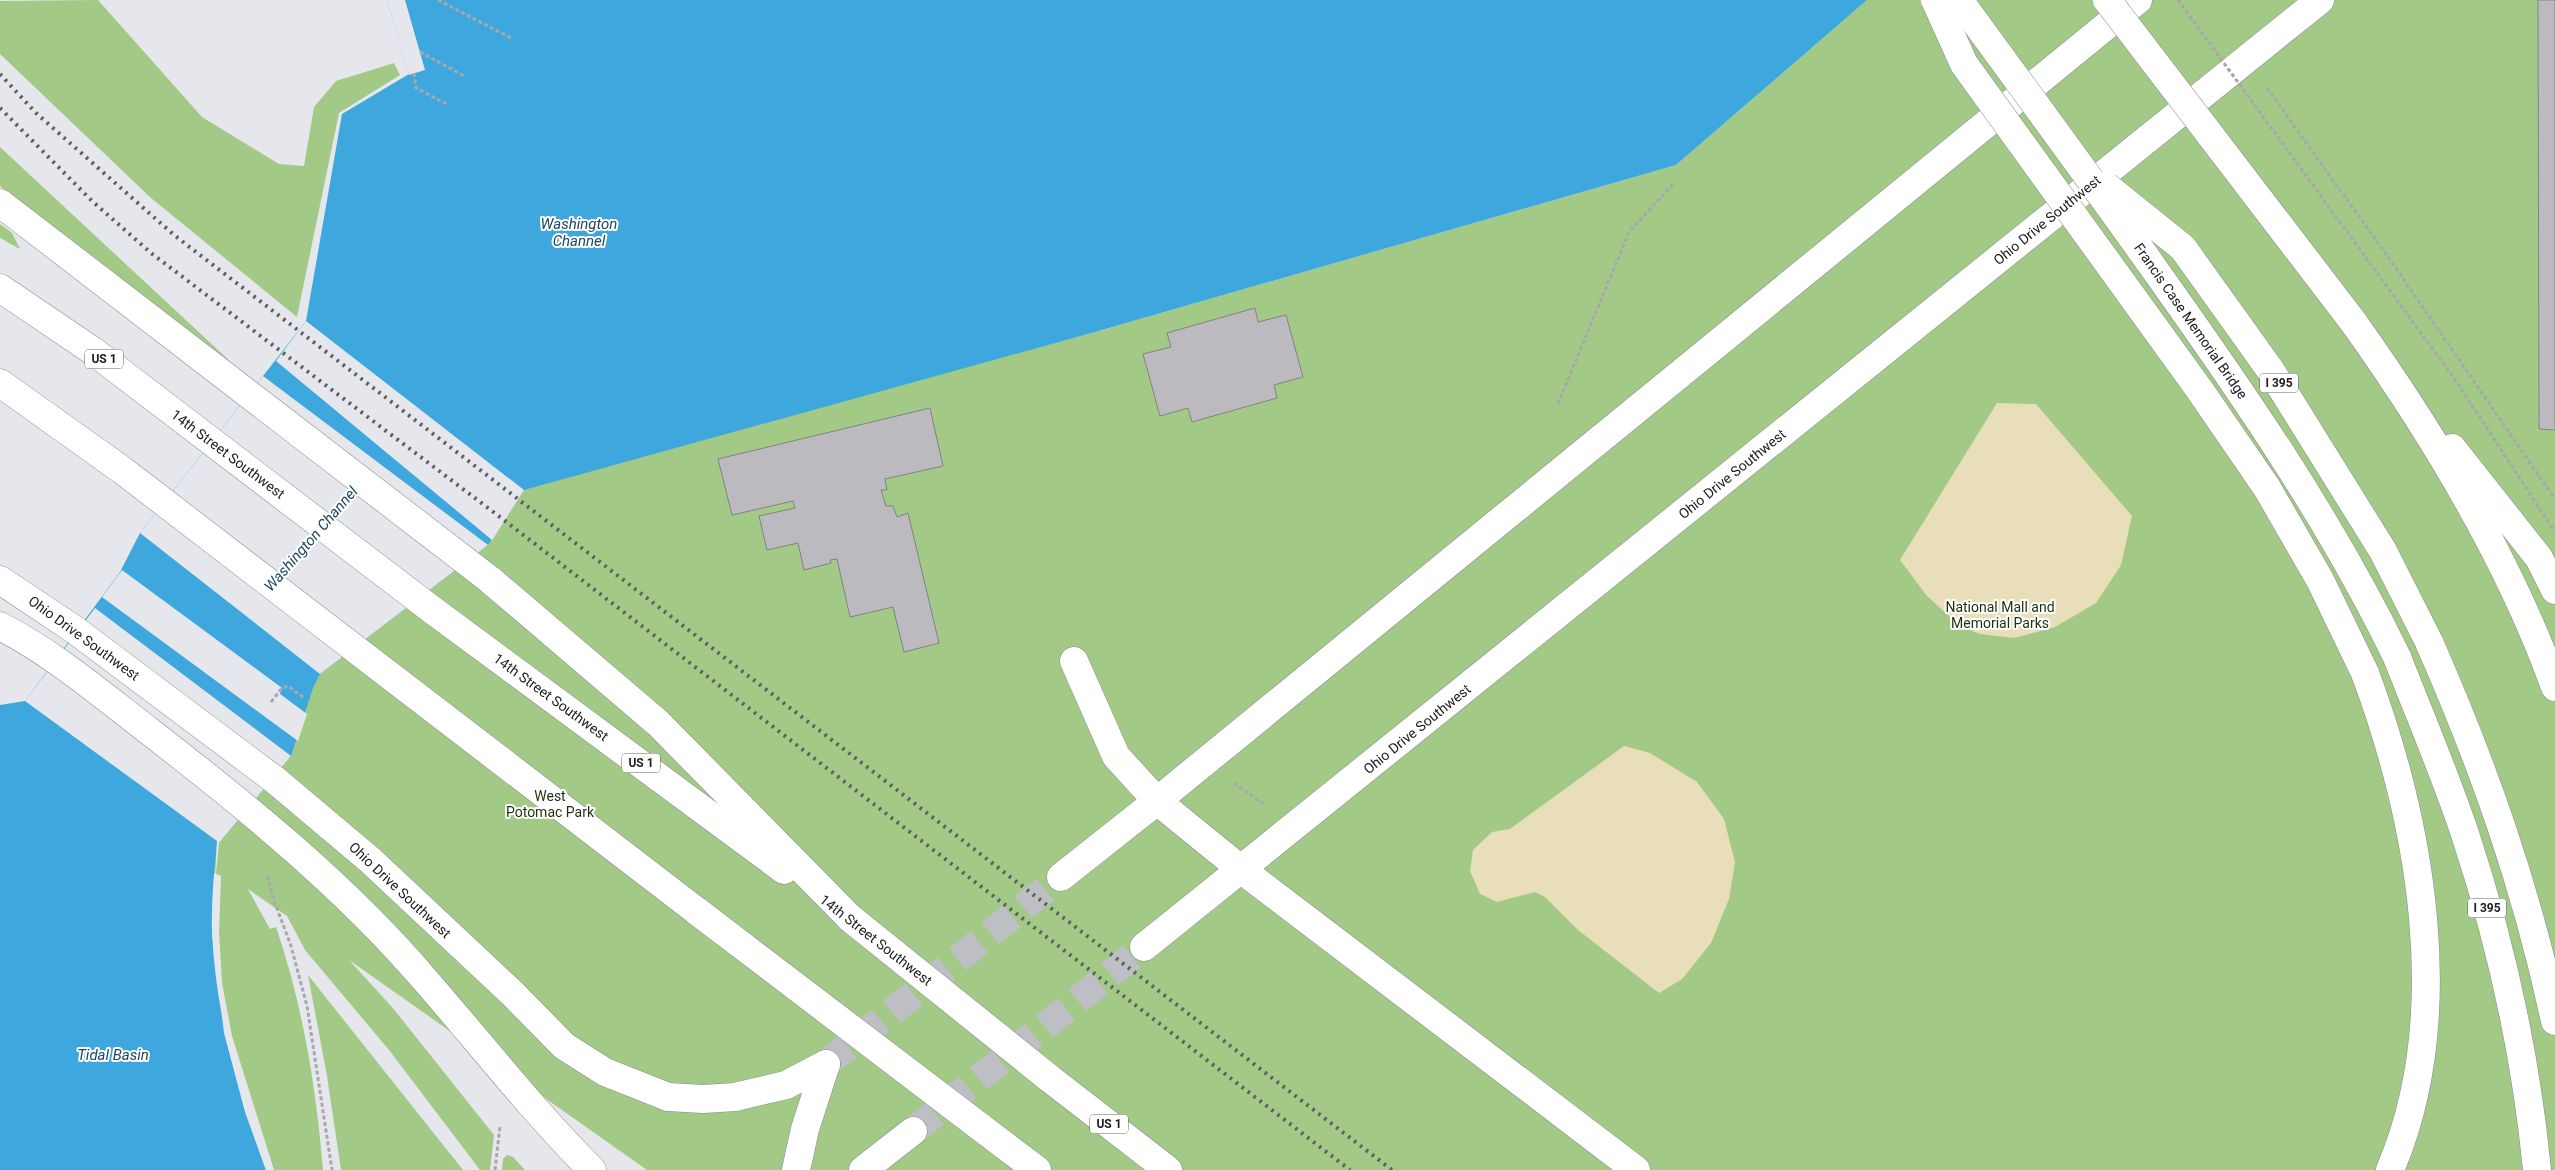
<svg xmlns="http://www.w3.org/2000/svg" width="2555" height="1170" viewBox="0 0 2555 1170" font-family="Roboto,sans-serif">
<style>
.green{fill:#a2ca86}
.sand{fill:#e8deb9}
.water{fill:#3ea8de}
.pier{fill:#e6e7ed}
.building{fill:#bcbabf;stroke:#838085}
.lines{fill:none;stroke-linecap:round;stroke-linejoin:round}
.minor-tunnel{stroke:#bebfc4;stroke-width:28;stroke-dasharray:28 14;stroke-linecap:butt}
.major-tunnel{stroke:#bebfc4;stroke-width:28;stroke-dasharray:28 14;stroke-linecap:butt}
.minor-casing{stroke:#898a8f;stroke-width:29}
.major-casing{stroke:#898a8f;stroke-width:29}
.highway-casing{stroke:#898a8f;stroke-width:29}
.path{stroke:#a7a7ac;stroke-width:3;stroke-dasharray:4 2.5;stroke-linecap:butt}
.minor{stroke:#fff;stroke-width:28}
.major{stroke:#fff;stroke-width:28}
.highway{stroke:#fff;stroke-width:28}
.rail{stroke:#5f5f62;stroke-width:4;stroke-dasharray:2.5 5;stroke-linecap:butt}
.highway-bridge-casing{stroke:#898a8f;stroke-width:29;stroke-linecap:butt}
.path-bridge{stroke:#a7a7ac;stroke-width:3;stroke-dasharray:4 2.5;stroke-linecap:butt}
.highway-bridge{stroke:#fff;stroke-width:28}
.labels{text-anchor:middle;stroke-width:4;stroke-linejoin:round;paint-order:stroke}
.shield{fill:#fff;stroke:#636364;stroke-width:1}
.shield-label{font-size:12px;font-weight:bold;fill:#202022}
.street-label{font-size:14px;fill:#202022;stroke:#fff}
.park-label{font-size:14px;fill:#1d300d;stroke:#fff}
.water-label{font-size:15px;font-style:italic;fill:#1c475e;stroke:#fff}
</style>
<rect width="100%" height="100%" fill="#e6e7ed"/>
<!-- green -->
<g class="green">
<path d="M98 0 202 117 279 164 304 166 314 107 336 81 394 63 400 75 339 113 297 317 151 198 0 54V1Z"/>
<path d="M1867 0H2555V1170H647L349 960 392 1007 494 1135 490 1170H480L389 1050 305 950 287 916 248 889 270 929 276 927C303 1006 316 1087 323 1170H274L232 1036 222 983 219 932 221 876 214 873 34 701 492 540 524 490 533 485 1088 334 1676 165Z"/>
<path d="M0 147 232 363 38 218 0 186Z"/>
<path d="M0 224 12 233 20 249 0 238Z"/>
<path d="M308 975 463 1170H341L327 1076Z"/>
<path d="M507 1155 513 1157 525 1170H502L503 1159Z"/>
</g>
<!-- sand -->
<g class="sand">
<path d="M1997 403 2036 404 2132 516 2121 565 2096 603 2055 627 2014 638 1980 634 1960 626 1927 596 1900 560Z"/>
<path d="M1624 746 1650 753 1697 782 1724 819 1735 862 1729 899 1711 943 1682 979 1659 993 1578 930 1545 897 1535 892 1497 902 1480 894 1470 871 1473 850 1492 832 1510 829Z"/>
</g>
<!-- water -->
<path class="water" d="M387 0H1867L1676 165 1088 334 524 490 488 545 320 674 313 688 291 756 225 836 219 843 217 842C214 872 211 903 212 933 216 1015 238 1093 266 1170H0V705L25 701 120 572 140 533 306 321 342 114 409 74Z"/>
<!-- pier -->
<g class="pier">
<path d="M387 0H405L425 70 409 75Z"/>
<path d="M306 321 524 490 492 540 276 361Z"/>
<path d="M263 376 488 545 320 674 140 533Z"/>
<path d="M122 570 282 688 280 694 307 714 298 741 102 597Z"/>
<path d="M95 608 291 756 219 843 216 873 214 932 227 1033 247 1111 268 1170H266L245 1112 224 1033 212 932 217 841 25 701Z"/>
</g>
<!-- building -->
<g class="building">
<path d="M2538 0H2555V430L2539 429Z"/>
<path d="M1255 308 1258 322 1286 315 1303 377 1274 385 1277 398 1192 422 1188 408 1160 416 1143 354 1171 347 1167 333Z"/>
<path d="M930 408 943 466 885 479 887 490H881L886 506H893L897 517 908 513 939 643 904 652 893 607 850 617 837 559 830 560 831 563 804 570 798 543 767 550 759 516 795 508 793 501 732 515 718 459Z"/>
</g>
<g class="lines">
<!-- minor-tunnel -->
<path class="minor-tunnel" d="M913 1131 1144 947"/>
<!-- major-tunnel -->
<path class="major-tunnel" d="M826 1064 1061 877"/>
<defs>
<g id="minor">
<path d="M1074 661 1116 756 1157 801 2138 0"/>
<path d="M1144 947 2320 0"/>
<path d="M863 1170 913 1131"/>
</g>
<g id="major">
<path d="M0 580 75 630 275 780 370 860 513 994 564 1046 605 1072 668 1097 703 1099 735 1097 786 1085 826 1064"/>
<path d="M0 626C54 654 101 694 149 731 247 807 345 886 426 981 481 1044 532 1110 592 1170"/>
<path d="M1061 877 1157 801 1242 870"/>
<path d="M796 1170 805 1129 826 1064"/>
</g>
<g id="highway">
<path d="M0 203 489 579 658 723 850 918"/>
<path d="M0 288 93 351 431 609 784 870"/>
<path d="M2354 323C2433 434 2509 559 2555 687"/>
<path d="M0 383 122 470 698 912"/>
<path d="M2452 448 2539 558 2555 590"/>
<path d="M2429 642C2484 767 2526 886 2555 1021"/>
<path d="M2397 657C2420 716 2445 774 2465 834 2501 943 2526 1056 2537 1170"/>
<path d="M2365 673C2421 824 2456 1016 2390 1170"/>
<path d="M1242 870 1636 1170"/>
<path d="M1049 1078 1168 1170"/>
<path d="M979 1126 1037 1170"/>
</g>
</defs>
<!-- minor casing -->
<use href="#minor" class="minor-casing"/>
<!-- major casing -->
<use href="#major" class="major-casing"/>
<!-- highway casing -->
<use href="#highway" class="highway-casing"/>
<!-- path -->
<g class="path">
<path d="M438 0 513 39"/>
<path d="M420 52 466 77"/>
<path d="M414 73 416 88 447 104"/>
<path d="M2267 88 2393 264 2555 499"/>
<path d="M1558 404 1629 232 1674 183"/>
<path d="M271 702 282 688 288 686 304 698"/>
<path d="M1234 783 1264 804"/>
<path d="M267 876 275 903 291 946 307 1006 332 1170"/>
<path d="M495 1170 500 1126"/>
</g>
<!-- minor -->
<use href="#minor" class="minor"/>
<!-- major -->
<use href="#major" class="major"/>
<!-- highway -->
<use href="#highway" class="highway"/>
<!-- rail -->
<g class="rail">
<path d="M0 74 36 113 174 235 1392 1170"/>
<path d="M0 108 92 201 151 253 496 514 1350 1170"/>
</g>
<defs>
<g id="highway-bridge">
<path d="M1935 0 1964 64 2199 389 2267 488 2320 580 2365 673"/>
<path d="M1959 0C2025 90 2091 180 2155 270 2244 395 2330 519 2397 657"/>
<path d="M2107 0 2354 323"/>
<path d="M2106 186 2183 248 2271 371 2383 551 2429 642"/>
<path d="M698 912 979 1126"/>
<path d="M850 918 1049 1078"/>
</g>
</defs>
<!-- highway-bridge casing -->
<use href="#highway-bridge" class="highway-bridge-casing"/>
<!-- path-bridge -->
<path class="path-bridge" d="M2178 0 2456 381 2555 532"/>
<!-- highway-bridge -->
<use href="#highway-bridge" class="highway-bridge"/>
</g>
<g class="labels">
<!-- shield labels -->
<g class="shield">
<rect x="85" y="349.5" width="38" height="19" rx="4"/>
<rect x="2260" y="373.5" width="38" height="19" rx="4"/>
<rect x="622" y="753.5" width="38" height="19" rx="4"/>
<rect x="2468" y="898.5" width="38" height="19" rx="4"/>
<rect x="1090" y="1114.5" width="38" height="19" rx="4"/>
</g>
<g class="shield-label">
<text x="104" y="363">US 1</text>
<text x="2279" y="387">I 395</text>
<text x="641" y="767">US 1</text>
<text x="2487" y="912">I 395</text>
<text x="1109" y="1128">US 1</text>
</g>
<!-- street labels -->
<g class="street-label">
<text transform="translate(2047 220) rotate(-39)" y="5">Ohio Drive Southwest</text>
<text transform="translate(2191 321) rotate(55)" y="5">Francis Case Memorial Bridge</text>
<text transform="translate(228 454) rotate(37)" y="5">14th Street Southwest</text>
<text transform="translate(1732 474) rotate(-39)" y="5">Ohio Drive Southwest</text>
<text transform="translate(84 638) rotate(36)" y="5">Ohio Drive Southwest</text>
<text transform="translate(551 697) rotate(36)" y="5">14th Street Southwest</text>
<text transform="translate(1417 729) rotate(-39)" y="5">Ohio Drive Southwest</text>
<text transform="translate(400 890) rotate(43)" y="5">Ohio Drive Southwest</text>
<text transform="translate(876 940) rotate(38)" y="5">14th Street Southwest</text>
</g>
<!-- park labels -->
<g class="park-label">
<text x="2000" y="612">National Mall and<tspan x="2000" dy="16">Memorial Parks</tspan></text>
<text x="550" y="801">West<tspan x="550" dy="16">Potomac Park</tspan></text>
</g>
<!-- water labels -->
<g class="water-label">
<text x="579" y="229">Washington<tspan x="579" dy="17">Channel</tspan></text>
<text transform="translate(311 539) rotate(-49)" y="5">Washington Channel</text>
<text x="113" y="1060">Tidal Basin</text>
</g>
</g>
</svg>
